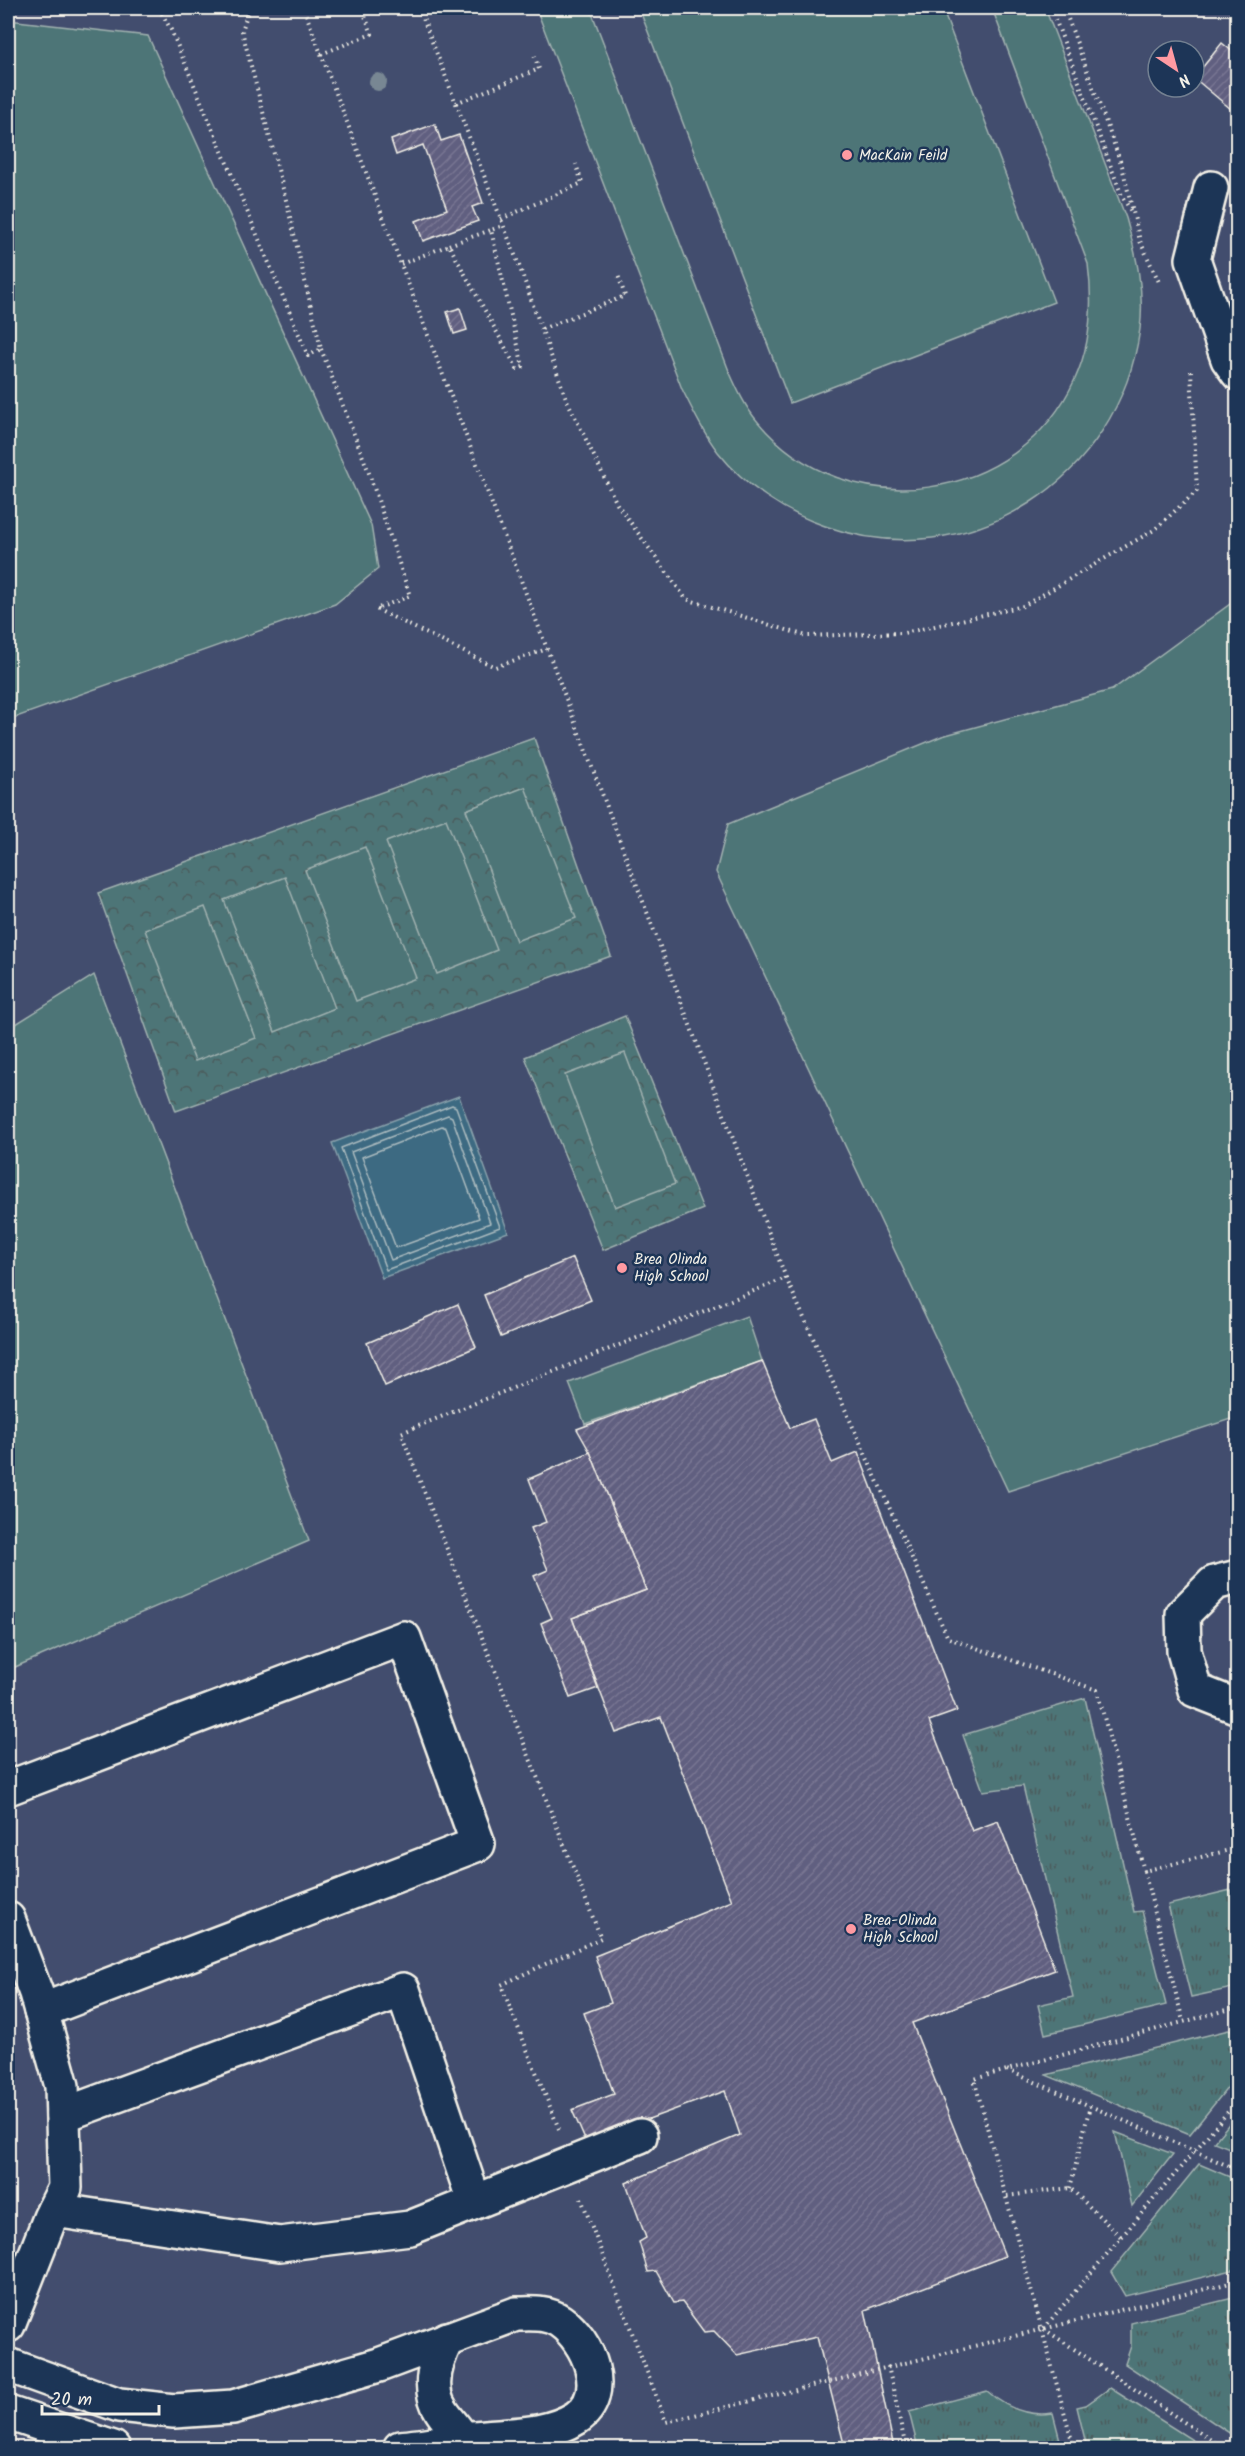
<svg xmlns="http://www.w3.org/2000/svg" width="1245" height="2456" viewBox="0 0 1245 2456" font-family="Kalam,sans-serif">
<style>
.built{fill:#434e6e;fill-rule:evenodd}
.grass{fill:url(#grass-tufts);stroke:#a1b2b0;stroke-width:1.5}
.forest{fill:url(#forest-crowns);stroke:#a1b2b0;stroke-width:1.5}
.pitch{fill:#4e7477;stroke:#a1b2b0;stroke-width:1.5}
.water{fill:#3e6a82;stroke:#87a0ab;stroke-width:1.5}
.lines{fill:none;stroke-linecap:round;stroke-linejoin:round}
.shore{stroke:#abbbbf;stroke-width:1.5}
.building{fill:url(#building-hatch);stroke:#f4f1e8;stroke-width:1.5}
.minor-casing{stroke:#f4f1e8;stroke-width:38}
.path{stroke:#f4f1e8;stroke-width:4;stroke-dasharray:1.5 4.5;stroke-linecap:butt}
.minor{stroke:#1d3557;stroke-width:33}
.tree{fill:#788793}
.poi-dot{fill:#ff9aa2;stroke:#1d3557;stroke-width:2}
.labels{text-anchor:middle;stroke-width:5;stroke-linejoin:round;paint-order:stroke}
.poi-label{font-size:15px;fill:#f4f1e8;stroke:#1d3557;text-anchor:start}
</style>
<defs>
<pattern id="grass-tufts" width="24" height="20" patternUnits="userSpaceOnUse" patternTransform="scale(1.5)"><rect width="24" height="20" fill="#4e7477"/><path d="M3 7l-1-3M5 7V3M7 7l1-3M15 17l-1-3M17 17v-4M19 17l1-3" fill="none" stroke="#4b5c5c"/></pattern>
<pattern id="forest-crowns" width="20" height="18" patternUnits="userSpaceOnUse" patternTransform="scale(1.5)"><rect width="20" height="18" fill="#4e7477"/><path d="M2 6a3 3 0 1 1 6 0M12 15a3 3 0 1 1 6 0" fill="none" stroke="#4b5c5c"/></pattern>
<pattern id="building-hatch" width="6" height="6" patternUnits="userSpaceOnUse" patternTransform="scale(1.5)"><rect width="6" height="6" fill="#615f80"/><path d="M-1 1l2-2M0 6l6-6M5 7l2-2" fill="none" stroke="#787692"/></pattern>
</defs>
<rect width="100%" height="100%" fill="#314263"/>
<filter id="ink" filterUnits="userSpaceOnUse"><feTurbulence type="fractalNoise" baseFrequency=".0167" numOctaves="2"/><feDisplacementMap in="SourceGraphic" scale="12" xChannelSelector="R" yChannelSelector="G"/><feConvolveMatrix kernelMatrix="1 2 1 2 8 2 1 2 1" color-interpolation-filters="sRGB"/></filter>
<g filter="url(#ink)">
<!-- built -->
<path class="built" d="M8 8H1237V2448H8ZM1158 51H1194V87H1158Z"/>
<!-- grass -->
<g class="grass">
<path d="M1085 1698 1134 1912 1142 1911 1166 2005 1045 2034 1038 2005 1073 1997 1023 1786 983 1791 963 1735Z"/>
<path d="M1231 1890 1237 1915V1987L1191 1997 1168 1905Z"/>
<path d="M1237 2028V2076L1190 2134 1046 2075Z"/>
<path d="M1237 2114V2151L1214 2142Z"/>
<path d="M1115 2132 1173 2154 1132 2206Z"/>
<path d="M1199 2164 1237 2180V2269L1125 2296 1111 2272Z"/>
<path d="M1237 2297H1238L1237 2438 1125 2364 1131 2346V2323Z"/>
<path d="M1110 2388 1205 2448H1087L1077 2407 1086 2405Z"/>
<path d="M987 2391C1006 2408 1028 2417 1053 2413L1062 2448H918L909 2412Z"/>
</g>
<!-- forest -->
<g class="forest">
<path d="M534 738 611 956 176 1111 98 893Z"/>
<path d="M625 1016 703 1209 603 1250 525 1057Z"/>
</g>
<!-- pitch -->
<g class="pitch">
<path d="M536 8H590L729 371C737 389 745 407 758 422 846 528 1019 504 1075 379 1092 342 1093 303 1088 264L992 8H1045L1126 218C1136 254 1145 291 1140 329 1119 480 970 577 825 526 784 512 745 486 718 452 703 432 693 411 682 389Z"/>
<path d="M639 8H942L1054 302 790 403Z"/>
<path d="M8 20 148 36 371 525 378 569 335 604 8 720Z"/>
<path d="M1237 599V1417L1008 1491 716 872 728 824 942 736 1112 690Z"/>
<path d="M525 787 576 918 516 941 466 810Z"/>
<path d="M446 819 497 950 437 974 386 842Z"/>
<path d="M365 847 416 978 356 1001 305 870Z"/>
<path d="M285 877 335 1008 275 1032 224 900Z"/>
<path d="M205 907 256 1038 195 1061 145 930Z"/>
<path d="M94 975 309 1541 8 1670V1029Z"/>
<path d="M625 1053 675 1184 615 1207 565 1075Z"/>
<path d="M747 1316 762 1361 585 1424 569 1383Z"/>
</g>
<!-- water -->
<path class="water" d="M459 1096 508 1232 382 1278 332 1143Z"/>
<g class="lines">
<!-- shore -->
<g class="shore">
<path d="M452 1105 456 1107 500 1227 386 1270 341 1148Z"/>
<path d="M448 1115 452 1117 490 1223 391 1260 351 1152Z"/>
<path d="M442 1126 446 1128 479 1218 396 1248 362 1157Z"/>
</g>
</g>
<!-- building -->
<g class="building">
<path d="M1222 43 1238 56V115L1194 78Z"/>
<path d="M435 124 441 141 459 135 483 203 472 207 478 221 423 241 416 221 447 209 423 145 396 155 391 140Z"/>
<path d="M460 308 467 330 454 334 447 312Z"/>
<path d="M573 1258 591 1300 501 1337 484 1295Z"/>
<path d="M458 1304 476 1347 385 1386 367 1343Z"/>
<path d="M762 1361 790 1428 814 1419 832 1463 858 1452 957 1711 929 1721 972 1831 998 1821 1055 1970 912 2023 1005 2256 865 2310 894 2448H845L817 2337 737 2355 714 2331 704 2332 682 2302 674 2303 656 2271 648 2272 639 2242 646 2238 626 2183 740 2135 725 2091 586 2142 572 2110 614 2094 584 2013 611 2003 595 1956 732 1901 661 1717 616 1733 572 1618 646 1590 590 1452 577 1429Z"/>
<path d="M590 1452 646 1590 572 1618 598 1688 570 1698 541 1623 552 1618 534 1576 548 1570 531 1528 546 1522 529 1479Z"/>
</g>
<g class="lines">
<defs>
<g id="minor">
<path d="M1211 188 1193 259 1228 359 1238 373"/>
<path d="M1238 1577 1214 1583 1183 1614 1184 1651 1195 1690 1238 1707"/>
<path d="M8 1788 404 1638 478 1844 41 2011"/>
<path d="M8 1919 36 1993 62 2086 65 2188 50 2218 8 2325"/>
<path d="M63 2115 403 1990 474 2201"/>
<path d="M54 2210 280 2244 410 2228 640 2136"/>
<path d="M447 2339C436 2360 426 2387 441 2410 449 2423 462 2433 466 2448"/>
<path d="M8 2365 119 2405 174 2411 233 2407 379 2365 516 2314C531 2314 547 2312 560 2321 589 2341 611 2395 576 2418 546 2437 506 2434 473 2438 449 2441 424 2446 400 2448"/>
<path d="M8 2413 113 2448"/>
</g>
</defs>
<!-- minor casing -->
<use href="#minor" class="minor-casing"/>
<!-- path -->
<g class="path">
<path d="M159 8 171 30 308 356 321 349 287 204 242 31 249 8"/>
<path d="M419 8 520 268 566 398 617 504 686 599 806 636 904 633 1023 606 1154 530 1197 491 1191 371"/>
<path d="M1051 8 1122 196 1132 213"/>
<path d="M1064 8 1122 166 1140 241 1159 282"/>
<path d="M304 9 786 1278 401 1433 601 1938 501 1985 559 2129"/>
<path d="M321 54 372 34 362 8"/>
<path d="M456 103 539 69 533 52"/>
<path d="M501 219 582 183 576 164"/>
<path d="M449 245 491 230"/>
<path d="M401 264 449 245 517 369 523 367 491 230 503 226"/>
<path d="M542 329 625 296 618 275"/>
<path d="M321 349 368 470 410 596 376 609 495 667 547 649"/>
<path d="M786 1278 948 1638 1097 1690 1144 1871 1238 1848"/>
<path d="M1144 1871 1183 2021"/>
<path d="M1007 2070 1238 2170"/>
<path d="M1070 2188 1090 2106"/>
<path d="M1007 2196 1070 2188 1121 2237"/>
<path d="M581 2198 666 2422 1238 2281"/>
<path d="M1044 2328 1238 2100"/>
<path d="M1044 2329 1223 2448"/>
<path d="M888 2366 906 2448"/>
<path d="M1074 2448 974 2079 1238 2007"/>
</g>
<!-- minor -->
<use href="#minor" class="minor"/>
</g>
<!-- trees -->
<circle class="tree" cx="378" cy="82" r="9"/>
</g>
<!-- markers -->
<g class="poi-dot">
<circle cx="847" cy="155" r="6"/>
<circle cx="622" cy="1268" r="6"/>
<circle cx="851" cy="1929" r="6"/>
</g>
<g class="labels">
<!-- poi labels -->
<g class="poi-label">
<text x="859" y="160">MacKain Feild</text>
<text x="634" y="1264">Brea Olinda<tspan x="634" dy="17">High School</tspan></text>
<text x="863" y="1925">Brea-Olinda<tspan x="863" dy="17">High School</tspan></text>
</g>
</g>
<!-- margin -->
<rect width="1245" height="2456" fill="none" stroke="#1d3557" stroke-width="30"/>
<rect x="15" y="15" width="1215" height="2426" fill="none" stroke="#f4f1e8" stroke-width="2" filter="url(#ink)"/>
<!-- north arrow -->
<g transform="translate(1176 69) rotate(144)"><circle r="28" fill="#1d3557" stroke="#738091" stroke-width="1.5"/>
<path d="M0-4.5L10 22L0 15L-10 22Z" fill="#ff9aa2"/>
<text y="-9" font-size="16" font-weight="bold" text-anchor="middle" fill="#f4f1e8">N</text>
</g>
<!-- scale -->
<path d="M42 2405v9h117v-9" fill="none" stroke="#f4f1e8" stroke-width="3"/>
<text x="51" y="2405" font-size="18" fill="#f4f1e8" stroke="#1d3557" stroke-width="4.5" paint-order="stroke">20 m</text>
</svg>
